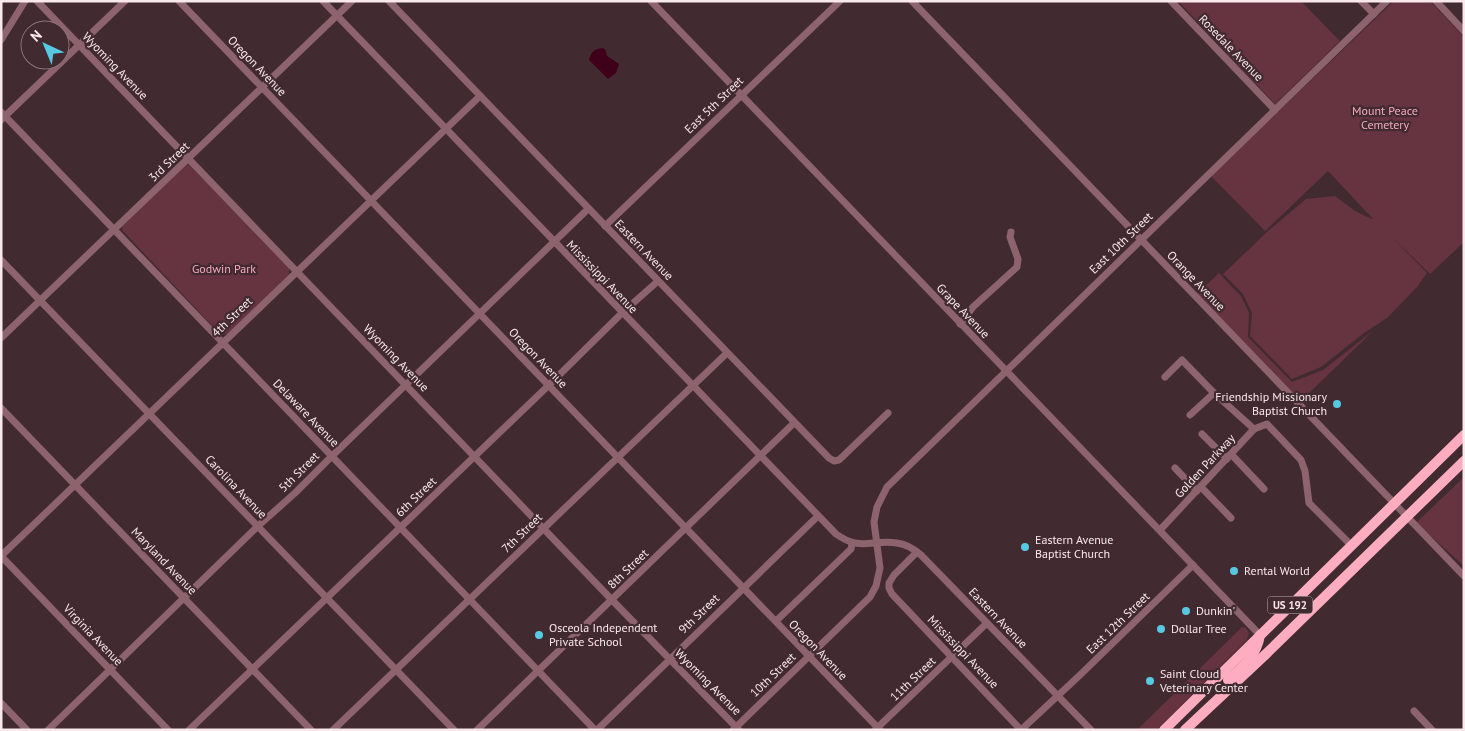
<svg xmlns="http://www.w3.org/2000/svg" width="1465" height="731" viewBox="0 0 1465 731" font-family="'PT Sans',sans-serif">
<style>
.green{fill:#663340}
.water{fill:#3f0019}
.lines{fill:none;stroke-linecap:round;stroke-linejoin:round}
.minor{stroke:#8d636d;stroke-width:7}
.highway{stroke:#feacbf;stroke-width:10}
.poi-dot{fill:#57c9e2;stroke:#412a30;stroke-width:2}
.labels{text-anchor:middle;stroke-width:4.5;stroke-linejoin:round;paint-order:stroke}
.shield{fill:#412a30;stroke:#c2b0b4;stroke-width:1}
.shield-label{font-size:11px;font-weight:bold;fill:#f9e9ec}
.street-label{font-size:12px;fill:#f9e9ec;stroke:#412a30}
.park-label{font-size:12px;fill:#f6aabc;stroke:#412a30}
.poi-label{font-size:12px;fill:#f9e9ec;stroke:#412a30;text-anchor:start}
</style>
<rect width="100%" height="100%" fill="#412a30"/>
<!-- green -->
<g class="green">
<path d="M1178 1H1301L1340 41 1275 104Z"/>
<path d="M1394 1H1430L1464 37V242L1430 274 1392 237 1427 273 1417 287 1387 318 1364 333 1321 367 1292 379 1250 336 1252 313 1243 294 1223 274 1267 232 1306 199 1335 196 1355 211 1374 220 1328 171 1265 231 1211 176Z"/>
<path d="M186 164 189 165 289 267V275L227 334 219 333 122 230 123 226Z"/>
<path d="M1219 273 1241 296 1249 313 1248 337 1292 382 1323 370 1374 330 1300 402 1196 295Z"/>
<path d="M1464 477V566L1416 523Z"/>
<path d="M1244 625 1249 633 1247 640 1156 730H1137L1242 627 1245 628Z"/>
</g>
<!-- water -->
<path class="water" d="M602 48 605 49 607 56 619 64 616 73 608 79 589 60C591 52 594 49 602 48Z"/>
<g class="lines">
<!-- minor -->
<g class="minor">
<path d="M37 1 612 600 739 730"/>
<path d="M179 1 880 730"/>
<path d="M323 1 836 534C861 552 872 539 897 543 906 544 914 549 921 555L1091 730"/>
<path d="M389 1 829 458 834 461 839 460 888 413"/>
<path d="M651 1 1260 635"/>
<path d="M912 1 1464 576"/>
<path d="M1171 1 1275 110"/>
<path d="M1361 1 1374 14"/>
<path d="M1436 1 1464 31"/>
<path d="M1 40 25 1"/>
<path d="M1 112 595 730"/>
<path d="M1 120 125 1"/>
<path d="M605 226 840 1"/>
<path d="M1 260 454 730"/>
<path d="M960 324 973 307 1017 267 1018 259 1010 237 1011 232"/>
<path d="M1 338 352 1"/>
<path d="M1165 377 1182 360 1214 393 1254 429"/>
<path d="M1 408 311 730"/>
<path d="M1190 415 1214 393"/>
<path d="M1202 434 1227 459"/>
<path d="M1231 454 1264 489"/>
<path d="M1175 468 1197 491"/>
<path d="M1201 487 1231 518"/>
<path d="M1160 530 1254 429 1267 424 1301 460 1305 471 1309 503 1351 545"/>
<path d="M917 552 894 575 889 583V588L892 594 1021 730 1080 675 1193 565"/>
<path d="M1 556 480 96"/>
<path d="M1 556 168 730"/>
<path d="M776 621 851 549 852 543"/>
<path d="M1 703 27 730"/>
<path d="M1414 711 1432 730"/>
<path d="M876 729 987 623"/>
<path d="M48 730 258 526 295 493 332 456 588 209"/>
<path d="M189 730 549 385 622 313 658 281"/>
<path d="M333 730 727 353"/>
<path d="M477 730 794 423"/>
<path d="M597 730 818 516"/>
<path d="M733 730 870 597 876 586 880 568 874 522 877 507 887 487 1387 1"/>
</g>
<!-- highway -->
<g class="highway">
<path d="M1228 680C1243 667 1257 655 1260 635"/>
<path d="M1164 730 1464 435"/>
<path d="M1185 730 1266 654 1464 461"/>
</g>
</g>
<!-- markers -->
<g class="poi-dot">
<circle cx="1337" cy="404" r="5"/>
<circle cx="1025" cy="547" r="5"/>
<circle cx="1234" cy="571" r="5"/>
<circle cx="1186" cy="611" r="5"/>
<circle cx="1161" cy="629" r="5"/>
<circle cx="539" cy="635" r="5"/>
<circle cx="1150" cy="681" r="5"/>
</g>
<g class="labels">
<!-- shield labels -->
<rect class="shield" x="1267.5" y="596.5" width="45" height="17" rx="4"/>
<g class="shield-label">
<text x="1290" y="609">US 192</text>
</g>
<!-- street labels -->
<g class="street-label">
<text transform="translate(1231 48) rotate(46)" y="4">Rosedale Avenue</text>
<text transform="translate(115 66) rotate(46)" y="4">Wyoming Avenue</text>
<text transform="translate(257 66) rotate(46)" y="4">Oregon Avenue</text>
<text transform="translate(714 105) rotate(-44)" y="4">East 5th Street</text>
<text transform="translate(169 162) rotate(-44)" y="4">3rd Street</text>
<text transform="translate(1121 243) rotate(-44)" y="4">East 10th Street</text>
<text transform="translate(644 250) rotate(46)" y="4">Eastern Avenue</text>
<text transform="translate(602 277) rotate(46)" y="4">Mississippi Avenue</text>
<text transform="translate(1196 281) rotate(46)" y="4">Orange Avenue</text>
<text transform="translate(963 311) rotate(46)" y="4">Grape Avenue</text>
<text transform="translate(232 317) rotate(-44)" y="4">4th Street</text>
<text transform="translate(396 358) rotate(46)" y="4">Wyoming Avenue</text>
<text transform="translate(538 358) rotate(46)" y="4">Oregon Avenue</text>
<text transform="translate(306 413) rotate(46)" y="4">Delaware Avenue</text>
<text transform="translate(1205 466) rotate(-47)" y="4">Golden Parkway</text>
<text transform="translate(299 472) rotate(-45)" y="4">5th Street</text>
<text transform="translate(236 487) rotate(46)" y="4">Carolina Avenue</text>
<text transform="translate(416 497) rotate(-44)" y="4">6th Street</text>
<text transform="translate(522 533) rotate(-44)" y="4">7th Street</text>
<text transform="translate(164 561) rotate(46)" y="4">Maryland Avenue</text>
<text transform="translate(628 569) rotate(-44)" y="4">8th Street</text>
<text transform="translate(699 614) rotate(-44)" y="4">9th Street</text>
<text transform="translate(998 618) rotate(46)" y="4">Eastern Avenue</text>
<text transform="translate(1118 623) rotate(-44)" y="4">East 12th Street</text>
<text transform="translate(93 635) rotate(46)" y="4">Virginia Avenue</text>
<text transform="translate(818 650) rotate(46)" y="4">Oregon Avenue</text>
<text transform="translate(963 652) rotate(46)" y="4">Mississippi Avenue</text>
<text transform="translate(773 675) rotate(-44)" y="4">10th Street</text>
<text transform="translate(913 679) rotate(-44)" y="4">11th Street</text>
<text transform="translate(708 682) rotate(45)" y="4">Wyoming Avenue</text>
</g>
<!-- park labels -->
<g class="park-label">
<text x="1385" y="115">Mount Peace<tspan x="1385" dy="14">Cemetery</tspan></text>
<text x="224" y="273">Godwin Park</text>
</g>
<!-- poi labels -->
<g class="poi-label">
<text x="1327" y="401" text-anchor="end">Friendship Missionary<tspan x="1327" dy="14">Baptist Church</tspan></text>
<text x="1035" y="544">Eastern Avenue<tspan x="1035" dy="14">Baptist Church</tspan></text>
<text x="1244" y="575">Rental World</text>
<text x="1196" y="615">Dunkin'</text>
<text x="549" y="632">Osceola Independent<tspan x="549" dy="14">Private School</tspan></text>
<text x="1171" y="633">Dollar Tree</text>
<text x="1160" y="678">Saint Cloud<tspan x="1160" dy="14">Veterinary Center</tspan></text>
</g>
</g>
<!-- border -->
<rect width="1465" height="731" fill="none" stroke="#f9e9ec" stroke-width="5"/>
<!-- north arrow -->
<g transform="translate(45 45) rotate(316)"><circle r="24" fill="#412a30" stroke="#8b767b"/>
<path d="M0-4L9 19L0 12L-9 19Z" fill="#57c9e2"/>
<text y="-8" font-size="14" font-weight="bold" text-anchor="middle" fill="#f9e9ec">N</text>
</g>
</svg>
